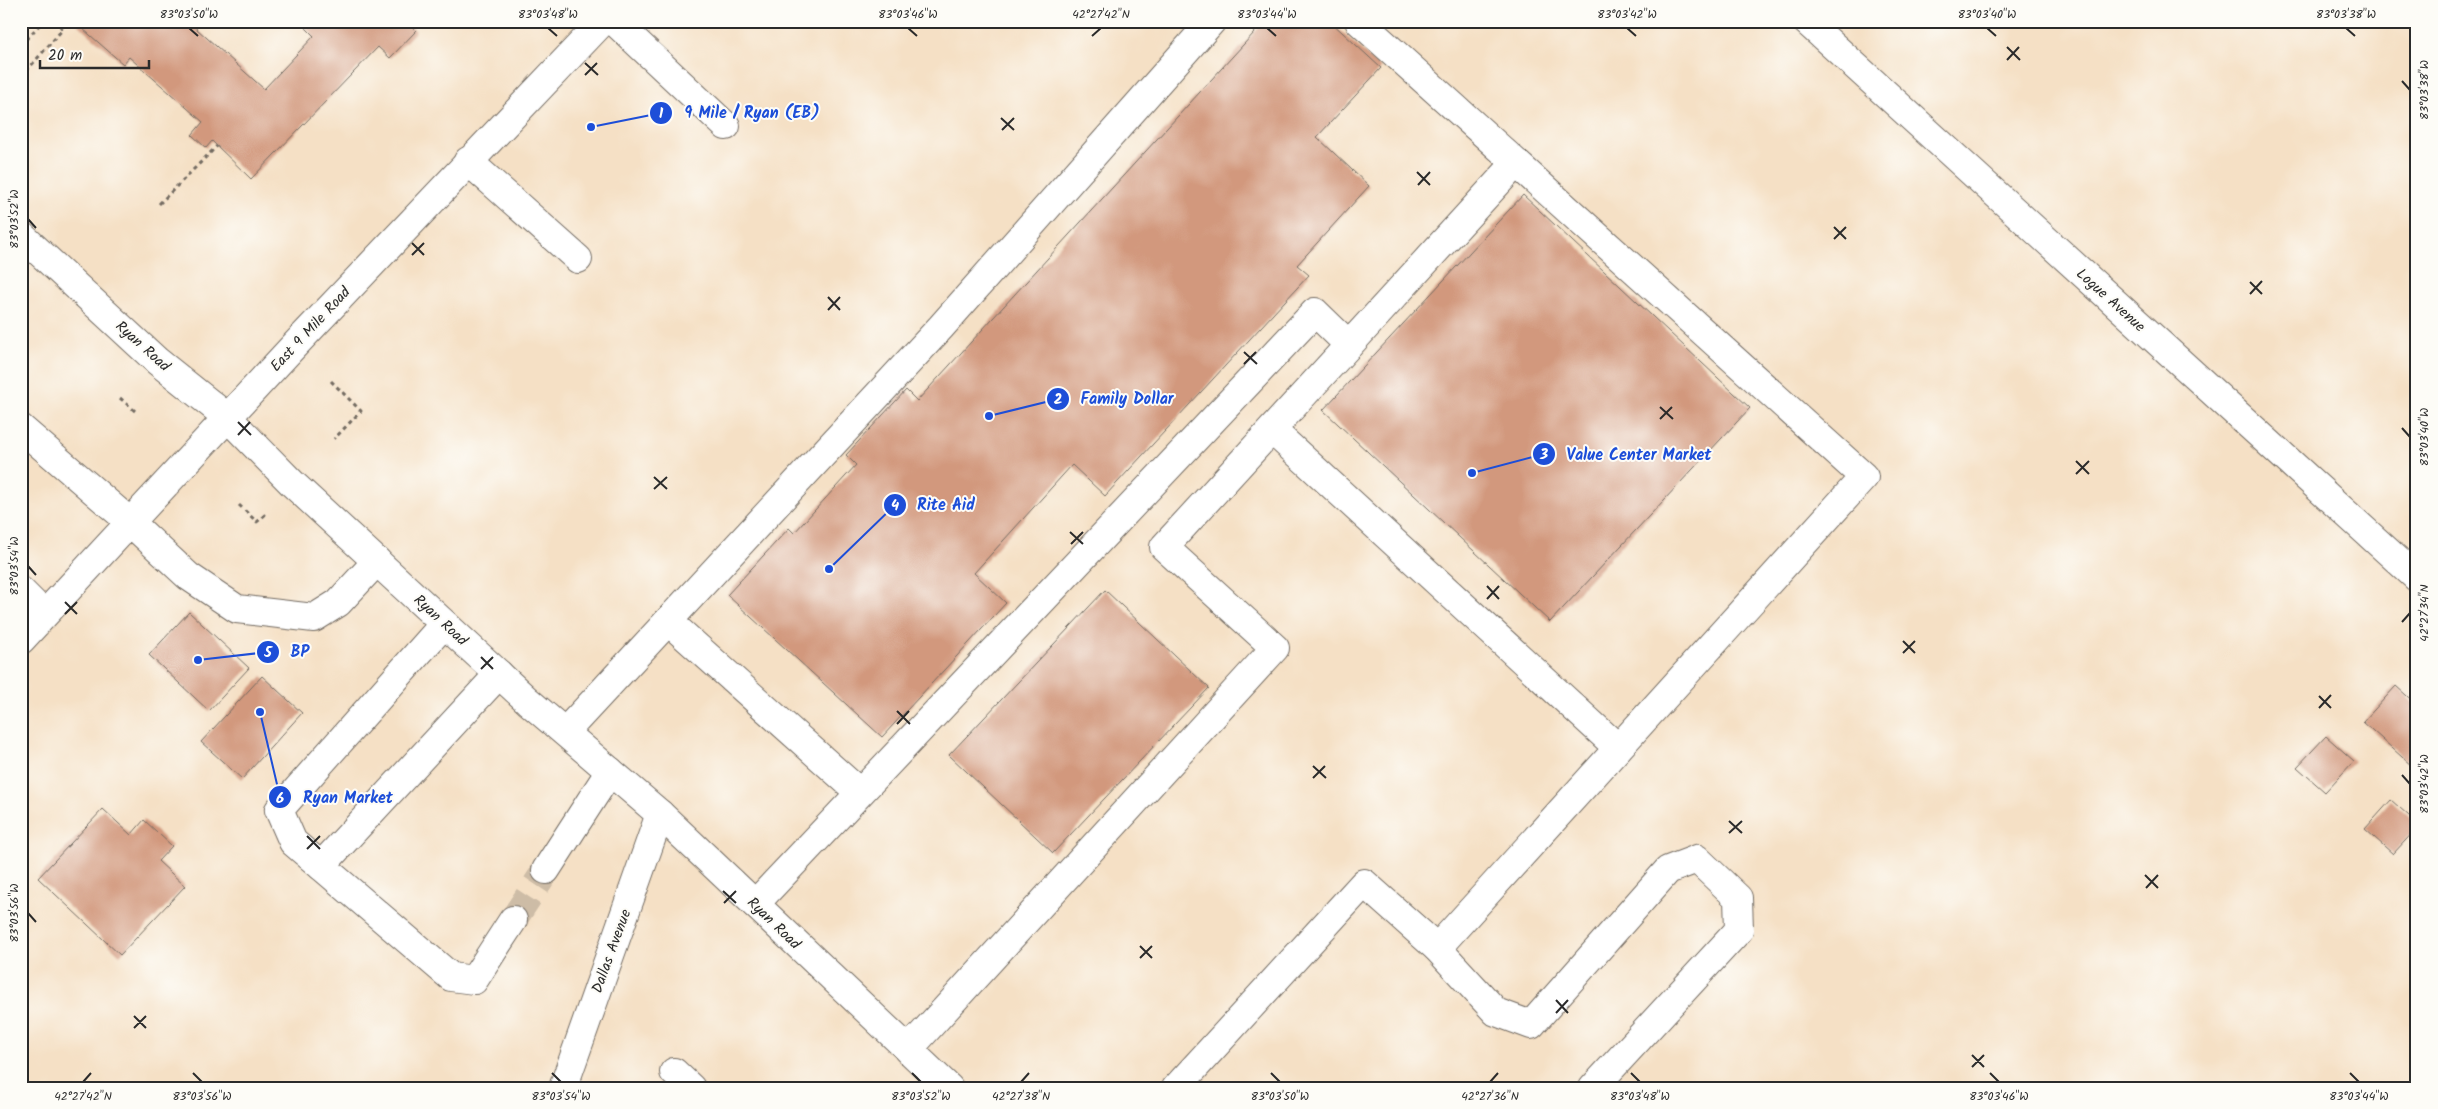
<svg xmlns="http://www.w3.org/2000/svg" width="2438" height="1109" viewBox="0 0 2438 1109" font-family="Kalam,sans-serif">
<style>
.building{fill:#d2987d}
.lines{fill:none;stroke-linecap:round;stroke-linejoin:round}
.minor-tunnel{stroke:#cdbca6;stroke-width:28;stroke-dasharray:28 14;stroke-linecap:butt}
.minor-casing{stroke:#726a61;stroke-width:30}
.major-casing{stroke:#726a61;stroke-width:30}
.path{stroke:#726a61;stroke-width:3;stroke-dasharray:4 4;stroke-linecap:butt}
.minor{stroke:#fff;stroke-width:28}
.major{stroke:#fff;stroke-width:28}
.ticks{fill:none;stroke:#2b2b2b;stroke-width:2}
.labels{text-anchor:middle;stroke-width:4;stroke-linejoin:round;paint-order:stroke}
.street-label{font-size:15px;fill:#2b2b2b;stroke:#fdfcf7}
.leader{fill:none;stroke:#1d4ed8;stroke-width:2}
.callout-dot{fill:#1d4ed8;stroke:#fdfcf7;stroke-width:2}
.mark-label{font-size:15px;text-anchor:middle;font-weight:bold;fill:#fff}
.callout-label{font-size:16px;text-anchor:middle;font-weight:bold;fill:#1d4ed8;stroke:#fdfcf7;stroke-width:4;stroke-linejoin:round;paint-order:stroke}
.neatline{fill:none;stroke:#2b2b2b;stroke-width:2}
.ticks-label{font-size:12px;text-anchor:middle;fill:#2b2b2b}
</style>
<rect width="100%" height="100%" fill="#fdfcf7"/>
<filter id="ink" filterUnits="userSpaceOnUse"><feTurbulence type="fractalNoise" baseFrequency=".02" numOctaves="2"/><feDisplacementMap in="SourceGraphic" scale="10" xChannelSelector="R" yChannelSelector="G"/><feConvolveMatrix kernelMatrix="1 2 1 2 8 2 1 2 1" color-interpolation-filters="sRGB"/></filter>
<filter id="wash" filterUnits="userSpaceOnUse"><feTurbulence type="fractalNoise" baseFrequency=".0096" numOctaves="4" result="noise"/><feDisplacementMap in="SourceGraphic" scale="20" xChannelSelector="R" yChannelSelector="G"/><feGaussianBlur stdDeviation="1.12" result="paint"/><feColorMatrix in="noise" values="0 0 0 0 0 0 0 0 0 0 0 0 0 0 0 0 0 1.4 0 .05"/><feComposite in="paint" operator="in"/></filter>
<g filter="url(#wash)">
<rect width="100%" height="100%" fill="#f5e0c5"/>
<g id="blocks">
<!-- building -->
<g class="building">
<path d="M74 21H188L264 89 314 36 299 21H406L416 31 390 58 378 47 251 179 212 141 206 148 192 135 203 122 129 57 123 64Z"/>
<path d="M1265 21H1330L1381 68 1317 137 1369 186 1297 265 1309 275 1105 496 1072 465 974 573 1006 603 882 737 727 595 789 528 794 533 856 465 846 455 906 390 917 401Z"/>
<path d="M1523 195 1750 408 1550 622 1323 410Z"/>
<path d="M1105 590 1209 688 1053 853 949 755Z"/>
<path d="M189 612 249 668 209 711 149 655Z"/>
<path d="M262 676 302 713 242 779 201 742Z"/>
<path d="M2396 686 2417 705V761L2412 766 2363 722Z"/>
<path d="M2326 736 2354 761 2325 792 2297 767Z"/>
<path d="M2391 800 2417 823V828L2393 854 2365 829Z"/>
<path d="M103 809 131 835 144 820 172 846 158 861 185 886 120 955 38 878Z"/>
</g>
</g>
</g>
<g filter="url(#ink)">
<use href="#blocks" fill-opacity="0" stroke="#726a61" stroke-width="1"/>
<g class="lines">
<!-- minor-tunnel -->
<path class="minor-tunnel" d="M513 920 546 870"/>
<defs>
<g id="minor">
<path d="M614 21 726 126"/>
<path d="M1806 21 2417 578"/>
<path d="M468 161 578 259"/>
<path d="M21 428 130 522 188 576 237 609 314 618 338 603 377 561"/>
<path d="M1272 430 1618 748"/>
<path d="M21 591 44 614"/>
<path d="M668 621 859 792"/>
<path d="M444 624 279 810 293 842 451 977 474 980 513 920"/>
<path d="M565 732 941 327 1212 21"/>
<path d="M321 866 499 674"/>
<path d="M546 870 610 771"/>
<path d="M755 904 1315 312 1349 345"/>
<path d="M1437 948 1496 1012 1531 1025 1668 870 1697 859 1738 898 1739 930 1593 1088"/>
<path d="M908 1050 1275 648 1164 547 1516 163"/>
<path d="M674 1072 691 1088"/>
<path d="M563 1088 660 814"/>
<path d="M1176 1088 1364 883 1437 948 1864 477 1359 21"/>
</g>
<g id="major">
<path d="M21 235 157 361 227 417 293 484 528 701 660 814 949 1088"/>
<path d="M21 640 292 348 603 21"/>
</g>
</defs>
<!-- minor casing -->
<use href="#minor" class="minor-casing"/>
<!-- major casing -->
<use href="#major" class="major-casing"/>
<!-- path -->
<g class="path">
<path d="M21 45 43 21"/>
<path d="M21 77 63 29 54 21"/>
<path d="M159 204 217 146"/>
<path d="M331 381 361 411 334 439"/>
<path d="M120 398 135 411"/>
<path d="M239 505 257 522 267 513"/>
</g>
<!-- minor -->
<use href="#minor" class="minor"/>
<!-- major -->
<use href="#major" class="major"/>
</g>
</g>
<!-- ticks -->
<path class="ticks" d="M189 28 198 36M548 28 557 36M908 28 917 36M1267 28 1276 36M1627 28 1636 36M1987 28 1996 36M2346 28 2355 36M1092 36 1101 28M2007 47 2020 60M2007 60 2019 47M585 63 598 75M585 75 597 63M2402 81 2410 90M1001 118 1014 130M1002 130 1014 118M1417 172 1430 185M1418 185 1430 172M28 219 36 228M1834 227 1846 239M1834 239 1846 227M412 243 424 255M412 255 424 243M2250 282 2262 294M2250 294 2262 281M828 297 840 310M828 310 840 297M1244 352 1257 364M1244 364 1256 352M1660 407 1673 419M1660 419 1672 407M238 422 251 435M2402 428 2410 437M238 435 250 422M2076 461 2089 474M2076 474 2089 461M654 477 667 489M654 489 667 477M1070 532 1083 544M1071 544 1083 532M28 566 36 575M1487 586 1499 599M1487 599 1499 586M65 602 77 614M65 614 77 602M2402 622 2410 613M1903 641 1915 653M1903 653 1915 641M481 657 493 669M481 669 493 657M2319 696 2331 708M2319 708 2331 695M897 711 910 724M897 724 909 711M1313 766 1326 778M2402 775 2410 784M1313 778 1325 766M1729 821 1742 833M1729 833 1742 821M307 836 320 849M307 849 320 836M2145 875 2158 888M2146 888 2158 875M723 891 736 903M724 903 736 891M28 913 36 922M1140 946 1152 958M1140 958 1152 946M1556 1000 1568 1013M1556 1013 1568 1000M134 1016 146 1028M134 1028 146 1016M1972 1055 1984 1067M1972 1067 1984 1055M193 1073 202 1082M552 1073 561 1082M912 1073 921 1082M1271 1073 1280 1082M1631 1073 1640 1082M1990 1073 1999 1082M2350 1073 2359 1082M83 1082 91 1073M1021 1082 1029 1073M1490 1082 1498 1073"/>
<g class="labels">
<!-- street labels -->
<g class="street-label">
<text transform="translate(2111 300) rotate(42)" y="5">Logue Avenue</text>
<text transform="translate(310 329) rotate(-47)" y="5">East 9 Mile Road</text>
<text transform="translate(143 346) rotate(42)" y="5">Ryan Road</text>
<text transform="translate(441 620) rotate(43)" y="5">Ryan Road</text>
<text transform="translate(774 923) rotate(44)" y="5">Ryan Road</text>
<text transform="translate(611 951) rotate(-70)" y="5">Dallas Avenue</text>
</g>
</g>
<!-- callouts -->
<path class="leader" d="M591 127L661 113M989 416L1058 399M1472 473L1544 454M829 569L895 505M198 660L268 652M260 712L280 797"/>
<g class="callout-dot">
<circle cx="591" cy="127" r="5"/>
<circle cx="989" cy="416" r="5"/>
<circle cx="1472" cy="473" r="5"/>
<circle cx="829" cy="569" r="5"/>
<circle cx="198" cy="660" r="5"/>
<circle cx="260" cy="712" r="5"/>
<circle cx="661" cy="113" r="12"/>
<circle cx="1058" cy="399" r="12"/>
<circle cx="1544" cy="454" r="12"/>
<circle cx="895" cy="505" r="12"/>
<circle cx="268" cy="652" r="12"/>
<circle cx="280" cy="797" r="12"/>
</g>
<g class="mark-label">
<text x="661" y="118">1</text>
<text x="1058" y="404">2</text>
<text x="1544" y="459">3</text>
<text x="895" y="510">4</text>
<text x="268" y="657">5</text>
<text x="280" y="803">6</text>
</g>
<g class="callout-label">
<text x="752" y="118">9 Mile / Ryan (EB)</text>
<text x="1127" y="404">Family Dollar</text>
<text x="1639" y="460">Value Center Market</text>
<text x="946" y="510">Rite Aid</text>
<text x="300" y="657">BP</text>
<text x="348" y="803">Ryan Market</text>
</g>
<!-- margin -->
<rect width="2438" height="1109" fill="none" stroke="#fdfcf7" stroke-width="55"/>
<!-- scale -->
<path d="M40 60v8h109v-8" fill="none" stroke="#2b2b2b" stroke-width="2.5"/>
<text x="48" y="60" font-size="15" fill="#2b2b2b" stroke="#fdfcf7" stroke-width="4" paint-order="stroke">20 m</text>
<rect x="28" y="28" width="2382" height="1054" class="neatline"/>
<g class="ticks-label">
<text x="189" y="18">83°03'50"W</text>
<text x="548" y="18">83°03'48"W</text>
<text x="908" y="18">83°03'46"W</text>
<text x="1101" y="18">42°27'42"N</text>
<text x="1267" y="18">83°03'44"W</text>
<text x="1627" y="18">83°03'42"W</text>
<text x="1987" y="18">83°03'40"W</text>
<text x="2346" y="18">83°03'38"W</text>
<text transform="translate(2424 90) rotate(-90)" y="4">83°03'38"W</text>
<text transform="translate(14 219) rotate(-90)" y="4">83°03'52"W</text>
<text transform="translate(2424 437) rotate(-90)" y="4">83°03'40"W</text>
<text transform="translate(14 566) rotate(-90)" y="4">83°03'54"W</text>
<text transform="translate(2424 613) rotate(-90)" y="4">42°27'34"N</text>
<text transform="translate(2424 784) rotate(-90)" y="4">83°03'42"W</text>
<text transform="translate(14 913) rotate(-90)" y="4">83°03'56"W</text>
<text x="83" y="1100">42°27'42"N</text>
<text x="202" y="1100">83°03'56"W</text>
<text x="561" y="1100">83°03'54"W</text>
<text x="921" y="1100">83°03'52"W</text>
<text x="1021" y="1100">42°27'38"N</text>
<text x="1280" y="1100">83°03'50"W</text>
<text x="1490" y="1100">42°27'36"N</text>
<text x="1640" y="1100">83°03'48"W</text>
<text x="1999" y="1100">83°03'46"W</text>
<text x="2359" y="1100">83°03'44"W</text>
</g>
</svg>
